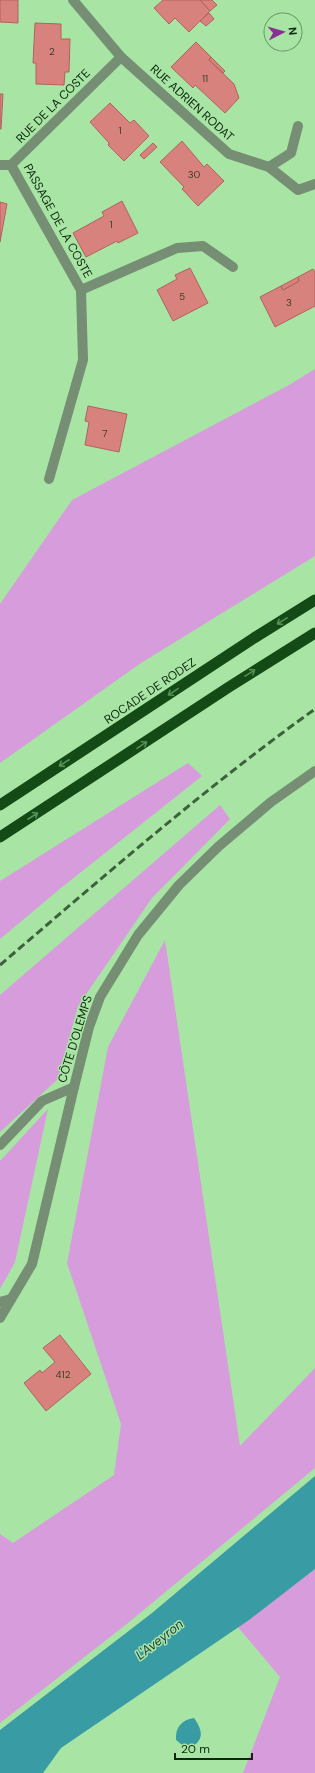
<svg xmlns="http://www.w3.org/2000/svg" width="315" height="1773" viewBox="0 0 315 1773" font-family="'DM Sans',sans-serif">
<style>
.green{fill:#d79cdc}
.water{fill:#399ca5}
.building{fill:#d7827d;stroke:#b3615d}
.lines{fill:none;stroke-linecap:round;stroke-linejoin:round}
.service{stroke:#758e74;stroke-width:10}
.minor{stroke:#758e74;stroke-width:10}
.tertiary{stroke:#758e74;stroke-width:10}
.trunk{stroke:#134a15;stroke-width:11}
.rail{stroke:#3d613c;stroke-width:3;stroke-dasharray:8 4;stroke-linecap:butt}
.oneway{stroke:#569056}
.labels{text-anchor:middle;stroke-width:3;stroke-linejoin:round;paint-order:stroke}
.number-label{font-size:10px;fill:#403e2a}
.street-label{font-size:12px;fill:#0e270e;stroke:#a8e5a5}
.water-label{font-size:13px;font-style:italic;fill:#19383b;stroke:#a8e5a5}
</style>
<rect width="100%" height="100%" fill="#a8e5a5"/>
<!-- green -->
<g class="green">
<path d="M315 369V556L141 663 0 763V604L72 500 289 385Z"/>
<path d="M188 763 202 776 61 888 0 939V881Z"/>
<path d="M220 805 230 819 152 898 78 1006 58 1079 0 1132V995Z"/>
<path d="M165 940 240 1446 315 1368V1468L128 1623 0 1723V1534L13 1543 114 1475 121 1424 67 1263 108 1047Z"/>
<path d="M48 1109 15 1262 0 1289V1161Z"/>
<path d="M315 1569V1773H243L280 1677 238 1627Z"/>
</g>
<!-- water -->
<g class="water">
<path d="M315 1476V1569L249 1620 61 1748 43 1773H0V1730L152 1613Z"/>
<path d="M194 1718C204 1732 204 1742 187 1749L176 1740C175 1728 181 1720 194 1718Z"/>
</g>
<!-- building -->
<g class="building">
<path d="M0 0H18V23L0 22Z"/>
<path d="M163 0H200L210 11 189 32 175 18 169 24 154 8Z"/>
<path d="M200 0H212L217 5 210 11Z"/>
<path d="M209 13 214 19 206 26 200 21Z"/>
<path d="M35 23 61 24V39H70L69 72H65L64 85 36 84V63H33Z"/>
<path d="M196 42 211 57 209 60 234 84 239 98 225 113 195 85 193 88 171 67Z"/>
<path d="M211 57 225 71 223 73 209 60Z"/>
<path d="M0 94H3L1 129H0Z"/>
<path d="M110 103 130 123 134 120 149 136 124 161 108 145 109 143 90 122Z"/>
<path d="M182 141 204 167 207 164 224 181 198 206 182 189 184 187 160 162Z"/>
<path d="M153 143 157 147 144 159 140 155Z"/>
<path d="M122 201 138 233 118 243 117 241 86 257 73 233 104 216 102 212Z"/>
<path d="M0 202 7 204 0 242Z"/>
<path d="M190 268 208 303 173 321 157 290 177 279 175 275Z"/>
<path d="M313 269 315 272V306L275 327 260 297 281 286 283 290 299 281 298 277Z"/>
<path d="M298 277 299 281 283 290 281 286Z"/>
<path d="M88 406 127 414 119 452 85 445 89 422 85 421Z"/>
<path d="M60 1335 91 1374 46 1411 24 1383 40 1370 42 1373 55 1362 43 1348Z"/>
</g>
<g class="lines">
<!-- service -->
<g class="service">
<path d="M269 167 298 190 315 184"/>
<path d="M0 1145 42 1101 74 1087"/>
<path d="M0 1302 11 1299"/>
</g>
<!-- minor -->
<g class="minor">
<path d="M73 0 121 57 229 154 269 167 291 153 298 126"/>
<path d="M0 165H11L121 57"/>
<path d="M11 165 81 290 83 360 49 479"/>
<path d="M81 290 177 248 203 246 233 267"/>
</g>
<!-- tertiary -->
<path class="tertiary" d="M0 1318 32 1264 74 1087 89 1027 100 997 138 935 179 885 219 846 271 802 315 771"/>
<!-- trunk -->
<g class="trunk">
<path d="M0 805 254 638 315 600"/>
<path d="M0 837 229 687 315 633"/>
</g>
<!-- rail -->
<path class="rail" d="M0 965C103 877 205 788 315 709"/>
</g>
<!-- one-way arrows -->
<defs><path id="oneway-shaft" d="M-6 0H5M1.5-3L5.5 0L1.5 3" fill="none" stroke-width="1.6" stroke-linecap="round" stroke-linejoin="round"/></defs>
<g class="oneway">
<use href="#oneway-shaft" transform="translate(282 621) rotate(148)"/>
<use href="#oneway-shaft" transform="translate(250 673) rotate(-32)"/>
<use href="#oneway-shaft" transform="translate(173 692) rotate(146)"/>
<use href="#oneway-shaft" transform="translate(142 745) rotate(-34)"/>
<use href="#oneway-shaft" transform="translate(64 763) rotate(147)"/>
<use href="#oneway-shaft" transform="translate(33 816) rotate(-33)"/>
</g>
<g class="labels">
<!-- number labels -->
<g class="number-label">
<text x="52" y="55">2</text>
<text x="205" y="82">11</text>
<text x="120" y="134">1</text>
<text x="194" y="178">30</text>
<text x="111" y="228">1</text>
<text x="182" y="300">5</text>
<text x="289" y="306">3</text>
<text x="105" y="437">7</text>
<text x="63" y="1378">412</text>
</g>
<!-- street labels -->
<g class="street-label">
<text transform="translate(192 103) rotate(42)" y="4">RUE ADRIEN RODAT</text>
<text transform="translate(53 106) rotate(-45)" y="4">RUE DE LA COSTE</text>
<text transform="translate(58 221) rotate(61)" y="4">PASSAGE DE LA COSTE</text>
<text transform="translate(150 691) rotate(-34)" y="4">ROCADE DE RODEZ</text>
<text transform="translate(75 1039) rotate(-73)" y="4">CÔTE D'OLEMPS</text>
</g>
<!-- water labels -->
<g class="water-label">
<text transform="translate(159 1639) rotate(-38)" y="5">L'Aveyron</text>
</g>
</g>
<!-- north arrow -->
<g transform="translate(283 32) rotate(84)"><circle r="19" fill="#a8e5a5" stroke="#6a9969"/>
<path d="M0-3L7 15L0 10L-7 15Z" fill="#8d2e97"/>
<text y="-6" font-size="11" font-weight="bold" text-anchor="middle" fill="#0e270e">N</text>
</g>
<!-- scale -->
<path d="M175 1753v6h77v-6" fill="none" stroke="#0e270e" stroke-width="2"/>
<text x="181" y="1753" font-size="12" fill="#0e270e" stroke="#a8e5a5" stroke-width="3" paint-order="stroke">20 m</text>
</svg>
